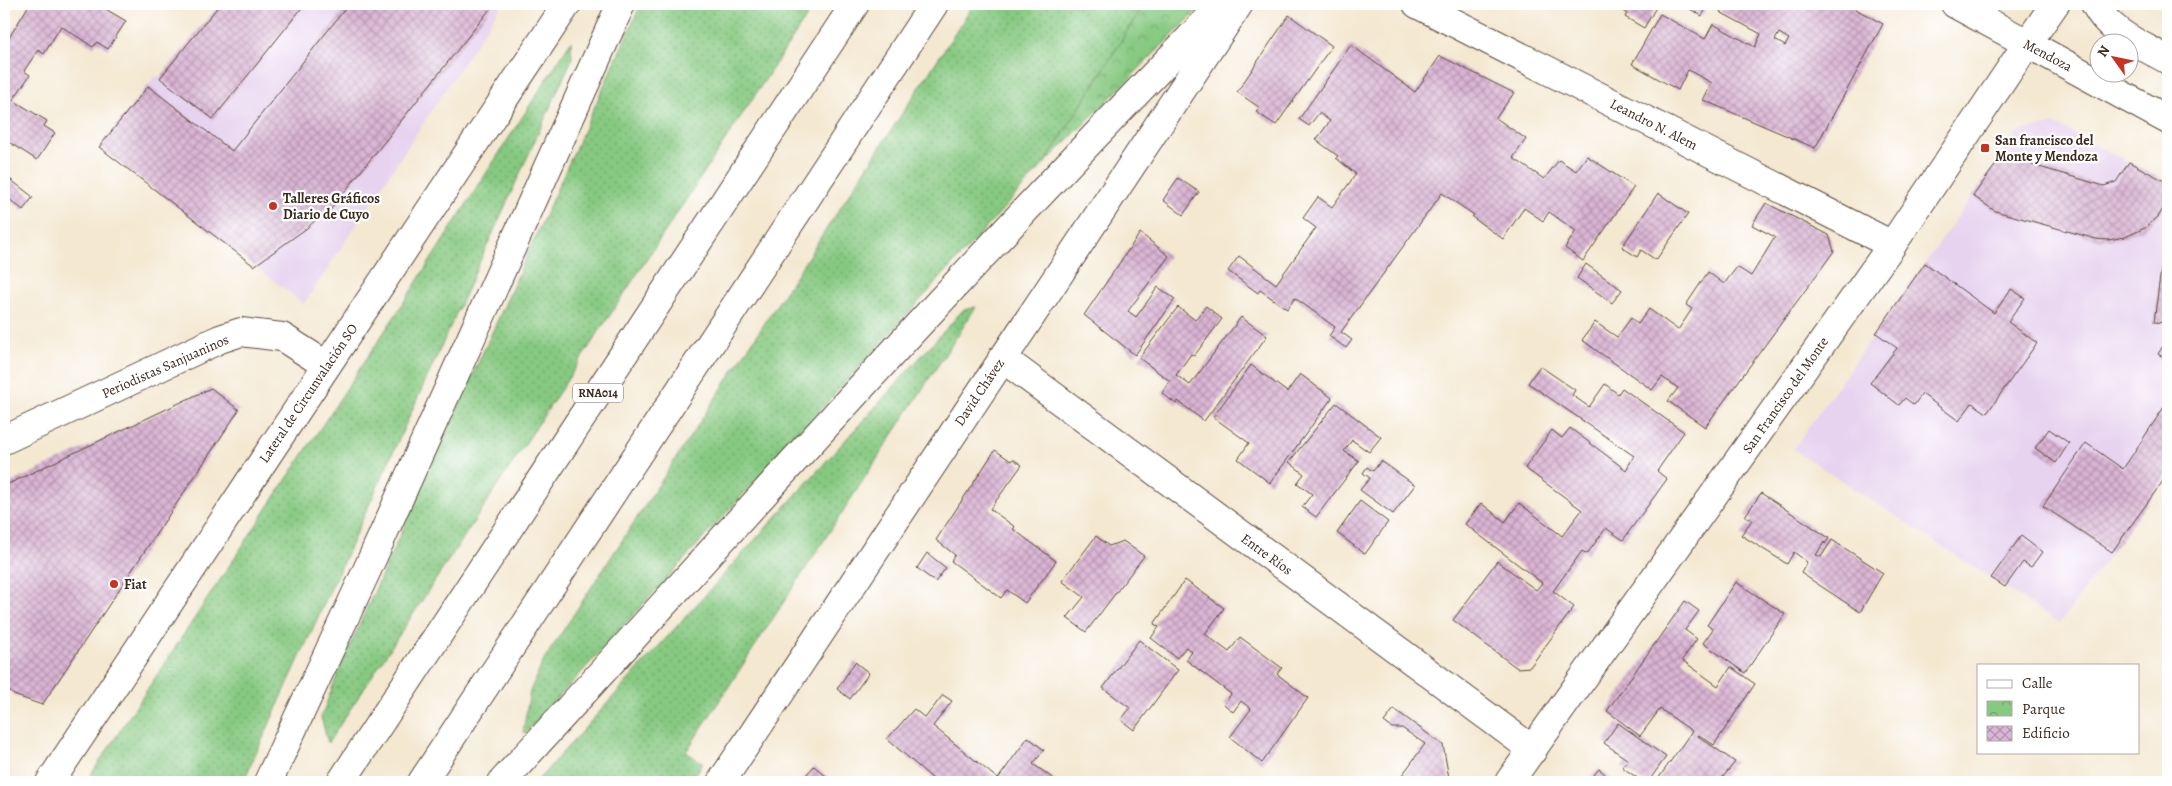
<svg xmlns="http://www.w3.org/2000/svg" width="2172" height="786" viewBox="0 0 2172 786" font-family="Alegreya,serif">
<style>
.built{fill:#e7d2ef}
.grass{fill:url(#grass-dots);stroke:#607a50}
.park{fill:url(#park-crowns);stroke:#607a50}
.building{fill:url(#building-cross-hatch);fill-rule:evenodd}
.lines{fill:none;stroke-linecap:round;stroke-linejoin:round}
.street-casing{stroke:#574639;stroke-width:30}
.secondary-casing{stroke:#574639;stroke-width:30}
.primary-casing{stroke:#574639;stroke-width:30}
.highway-casing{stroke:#574639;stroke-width:30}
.street{stroke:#fff;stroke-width:28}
.secondary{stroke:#fff;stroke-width:28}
.primary{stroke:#fff;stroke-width:28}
.highway{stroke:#fff;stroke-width:28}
.poi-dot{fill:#c8321e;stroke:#fff;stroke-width:2}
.labels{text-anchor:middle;stroke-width:4.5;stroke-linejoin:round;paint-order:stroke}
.shield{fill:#fff;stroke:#766a62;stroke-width:1}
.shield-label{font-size:12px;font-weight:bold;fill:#3b2a1e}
.street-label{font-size:14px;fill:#3b2a1e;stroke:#fff}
.poi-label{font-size:14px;font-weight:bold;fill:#3b2a1e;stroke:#fff;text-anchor:start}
</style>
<defs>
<pattern id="grass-dots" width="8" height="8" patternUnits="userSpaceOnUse" patternTransform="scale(1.25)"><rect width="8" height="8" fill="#86c981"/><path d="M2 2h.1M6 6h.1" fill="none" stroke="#6fa369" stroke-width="1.8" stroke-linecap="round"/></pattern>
<pattern id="park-crowns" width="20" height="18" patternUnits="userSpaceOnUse" patternTransform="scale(1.25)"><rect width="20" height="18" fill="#86c981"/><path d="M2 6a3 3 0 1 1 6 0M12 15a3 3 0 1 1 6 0" fill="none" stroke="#6fa369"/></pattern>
<pattern id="building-cross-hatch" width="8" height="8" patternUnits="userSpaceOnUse" patternTransform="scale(1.25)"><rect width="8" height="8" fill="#dab5d5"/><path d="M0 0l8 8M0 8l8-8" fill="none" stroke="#b293ac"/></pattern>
</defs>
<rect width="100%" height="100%" fill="#fff"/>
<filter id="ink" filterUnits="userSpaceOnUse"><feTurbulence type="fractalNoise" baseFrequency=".02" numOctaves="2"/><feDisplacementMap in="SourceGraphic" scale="10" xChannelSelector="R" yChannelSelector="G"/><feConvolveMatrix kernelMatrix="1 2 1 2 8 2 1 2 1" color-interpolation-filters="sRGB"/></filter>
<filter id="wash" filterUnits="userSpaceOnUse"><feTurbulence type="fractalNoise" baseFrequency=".0096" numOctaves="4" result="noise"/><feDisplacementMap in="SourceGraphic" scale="20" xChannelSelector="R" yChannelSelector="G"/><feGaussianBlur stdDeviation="1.12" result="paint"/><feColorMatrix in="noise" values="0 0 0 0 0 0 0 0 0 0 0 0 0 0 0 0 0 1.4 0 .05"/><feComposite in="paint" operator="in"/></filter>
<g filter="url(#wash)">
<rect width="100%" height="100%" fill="#f4e8d1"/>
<!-- built -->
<g class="built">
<path d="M220 4H502L304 304 99 147 156 75 160 78Z"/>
<path d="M2055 124 2168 183V474L2060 623 1793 449 2018 132Z"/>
</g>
<!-- grass -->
<g class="grass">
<path d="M641 4H815L328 743 321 717 342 663Z"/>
<path d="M974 4H1144L1045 163 526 733 523 732 530 691 545 658Z"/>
<path d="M571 41 572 59 243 782H86L400 308Z"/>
<path d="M976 307 686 752 703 763 691 782H536L963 310Z"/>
</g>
<!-- park -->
<path class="park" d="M1144 4H1204L1045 163Z"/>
<g id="blocks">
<!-- building -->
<g class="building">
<path d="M27 4H73L78 7 80 4H97L126 21 108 49 97 42 93 47 61 26 44 54 38 50 24 71 30 75 13 100 47 121 44 126 55 133 37 160 4 139V46L29 5Z"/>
<path d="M220 4H305L213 119 160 78Z"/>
<path d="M349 4H494L323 219 319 217 307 228 254 266 99 147 148 86 232 151Z"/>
<path d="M1611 4H1658L1644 28 1625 17 1627 13Z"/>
<path d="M1681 4H1709L1702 16Z"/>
<path d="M1725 4H1846L1883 24 1815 148 1703 100 1712 83 1688 70 1678 90 1632 64 1660 14 1705 39 1713 24 1755 47 1761 34 1720 12ZM1779 33 1789 39 1785 46 1775 40Z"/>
<path d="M1289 15 1332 46 1276 125 1256 112 1260 108 1237 92Z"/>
<path d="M1351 45 1415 92 1440 56 1514 93 1496 118 1526 139 1513 158 1544 179 1559 160 1576 171 1587 156 1634 187 1583 261 1565 248 1576 231 1549 212 1543 221 1524 208 1503 239 1472 217 1474 215 1442 193 1341 332 1352 340 1346 348 1329 336 1335 327 1295 298 1287 309 1260 290 1258 293 1228 271 1239 256 1276 284 1316 228 1303 218 1318 197 1332 207 1356 174 1336 158 1338 156 1316 140 1330 121 1319 113 1309 126 1299 119Z"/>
<path d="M2005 152 2019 161 2104 186 2116 182 2129 162 2168 183V201L2158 217 2145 228 2125 237 2108 240 2096 239 2006 214 1995 211 1973 196Z"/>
<path d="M6 176 33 197 23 210 4 195V180Z"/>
<path d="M1178 178 1199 192 1183 215 1163 200Z"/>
<path d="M1658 193 1688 214 1656 260 1641 250 1637 257 1622 247Z"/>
<path d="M1766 203 1829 235 1834 251 1705 427 1668 401 1678 388 1662 377 1652 390 1582 340 1595 322 1617 337 1631 318 1638 324 1649 309 1678 330 1692 309 1686 305 1708 272 1724 284 1737 267 1751 276 1775 237 1752 225Z"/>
<path d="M1140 233 1169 256 1128 311 1136 317 1158 287 1175 299 1135 355 1084 315Z"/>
<path d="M1925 263 1994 313 2011 289 2025 298 2008 322 2037 343 1987 413 1972 403 1959 421 1922 394 1914 405 1905 398 1899 405 1870 383 1897 348 1876 333Z"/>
<path d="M1586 264 1622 290 1612 303 1577 278Z"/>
<path d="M2161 269H2168V323L2154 322Z"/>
<path d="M1206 306 1222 319 1194 356 1191 354 1176 375 1190 385 1241 317 1267 336 1204 421 1178 401 1176 404 1162 393 1170 381 1139 358 1178 307 1195 320Z"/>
<path d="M2163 346 2168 349V360L2158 354Z"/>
<path d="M1251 365 1287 392 1300 374 1332 398 1270 483 1238 459 1249 443 1213 417Z"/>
<path d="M1540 366 1575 390 1572 395 1589 407 1605 384 1618 394 1622 388 1684 432 1657 471 1667 479 1623 540 1606 528 1587 554 1582 551 1553 591 1574 607 1530 667 1517 668 1453 620 1497 561 1536 590 1542 583 1465 524 1481 503 1505 522 1519 503 1562 536 1582 510 1525 468 1552 430 1562 438 1570 428 1626 470 1634 456 1528 383Z"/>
<path d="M211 388 239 410 42 705 14 695 4 686V486Z"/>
<path d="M2168 401V474L2112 552 2043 506 2086 443 2123 469Z"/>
<path d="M1336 403 1381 437 1369 452 1352 440 1344 451 1359 461 1316 517 1302 507 1312 494 1297 483 1304 474 1289 462Z"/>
<path d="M2049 429 2069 443 2056 463 2035 448Z"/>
<path d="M995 450 1011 461 1013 459 1022 465 990 509 1015 527 1013 529 1056 561 1025 603 1007 590 1001 598 951 561 955 555 936 540Z"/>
<path d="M1381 461 1415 485 1393 514 1360 490 1370 478 1363 473 1367 467 1373 471Z"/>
<path d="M1761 493 1829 538 1825 544 1824 542 1816 555 1821 557 1832 540 1883 573 1860 612 1801 573 1807 562 1794 552 1787 564 1741 535 1752 520 1745 516Z"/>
<path d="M1360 501 1388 522 1365 554 1337 533Z"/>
<path d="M1096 536 1109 546 1123 541 1144 556 1086 632 1067 618 1084 597 1062 581Z"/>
<path d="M2021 536 2042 552 2031 567 2023 562 2005 587 1991 578Z"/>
<path d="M927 553 946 568 935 582 917 568Z"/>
<path d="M1185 580 1224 608 1205 634 1229 652 1240 637 1282 668 1277 674 1308 698 1262 763 1230 737 1251 709 1241 701 1233 712 1224 704 1231 694 1186 660 1192 652 1186 647 1177 658 1151 638 1159 627 1154 624Z"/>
<path d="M1736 582 1785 614 1745 673 1703 643 1713 629 1707 625Z"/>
<path d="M1685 601 1699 611 1685 630 1697 639 1682 660 1718 686 1731 667 1755 684 1714 745 1699 735 1698 736 1735 762 1719 782H1663L1658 779 1692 731 1660 709 1640 736 1607 711Z"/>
<path d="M1139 640 1178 670 1134 730 1121 720 1130 708 1103 688Z"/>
<path d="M855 662 869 673 850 699 837 689Z"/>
<path d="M943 695 952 701 933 726 998 779 1028 737 1044 750 1033 764 1058 782H931L933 779 887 739 914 709 925 718Z"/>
<path d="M1394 709 1443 745 1449 778 1446 782H1397L1425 744 1402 728H1392L1384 722Z"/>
<path d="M1618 723 1666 757 1648 782H1643L1622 767 1628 760 1604 743Z"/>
<path d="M814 766 833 782H800Z"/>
<path d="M1599 769 1614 782H1588Z"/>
</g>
</g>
</g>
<g filter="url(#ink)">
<use href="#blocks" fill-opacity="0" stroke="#574639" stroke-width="1"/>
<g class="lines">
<defs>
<g id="street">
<path d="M1417 4 1892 245"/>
<path d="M1002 358 1533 750"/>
<path d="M4 440 220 339 241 332 282 337 326 365"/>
<path d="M1509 782 1892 245 2027 44"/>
</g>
<g id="secondary">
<path d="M2027 44 2055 4"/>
<path d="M50 782 567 4"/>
<path d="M721 782 1239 4"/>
</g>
<g id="primary">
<path d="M1955 4 2168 120"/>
<path d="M2095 4C2109 33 2142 45 2168 60"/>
</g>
<g id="highway">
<path d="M268 782 367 570 621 4"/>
<path d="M341 782 855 4"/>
<path d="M422 782 934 4"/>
<path d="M502 782C740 521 975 256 1223 4"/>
</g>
</defs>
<!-- street casing -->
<use href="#street" class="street-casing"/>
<!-- secondary casing -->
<use href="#secondary" class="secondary-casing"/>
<!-- primary casing -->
<use href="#primary" class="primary-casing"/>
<!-- highway casing -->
<use href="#highway" class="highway-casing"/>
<!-- street -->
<use href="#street" class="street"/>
<!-- secondary -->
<use href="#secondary" class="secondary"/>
<!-- primary -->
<use href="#primary" class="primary"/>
<!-- highway -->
<use href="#highway" class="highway"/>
</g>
</g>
<!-- markers -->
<g class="poi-dot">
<rect x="1980" y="143" width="10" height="10" rx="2.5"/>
<circle cx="273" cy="206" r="5"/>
<circle cx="114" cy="584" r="5"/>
</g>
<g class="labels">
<!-- shield labels -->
<rect class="shield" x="573" y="383.5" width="50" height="19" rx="4"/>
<g class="shield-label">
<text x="598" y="397">RNA014</text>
</g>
<!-- street labels -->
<g class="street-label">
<text transform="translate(2048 55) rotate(28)" y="5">Mendoza</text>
<text transform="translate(1654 124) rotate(27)" y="5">Leandro N. Alem</text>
<text transform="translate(165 366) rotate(-24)" y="5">Periodistas Sanjuaninos</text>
<text transform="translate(979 392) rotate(-56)" y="5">David Chávez</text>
<text transform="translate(308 393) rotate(-56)" y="5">Lateral de Circunvalación SO</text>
<text transform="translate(1785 395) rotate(-55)" y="5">San Francisco del Monte</text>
<text transform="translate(1267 554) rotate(36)" y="5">Entre Ríos</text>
</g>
<!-- poi labels -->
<g class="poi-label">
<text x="1995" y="145">San francisco del<tspan x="1995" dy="16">Monte y Mendoza</tspan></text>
<text x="283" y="203">Talleres Gráficos<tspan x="283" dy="16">Diario de Cuyo</tspan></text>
<text x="124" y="589">Fiat</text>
</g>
</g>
<!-- margin -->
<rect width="2172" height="786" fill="none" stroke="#fff" stroke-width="20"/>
<!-- legend -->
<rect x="1977" y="664" width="162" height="90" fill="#ffffff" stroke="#b1aaa5"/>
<rect x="1987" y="680" width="25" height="8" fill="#ffffff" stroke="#b1aaa5"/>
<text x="2022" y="688" font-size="15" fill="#3b2a1e">Calle</text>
<rect x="1987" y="701" width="25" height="15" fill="url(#park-crowns)" stroke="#b1aaa5"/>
<text x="2022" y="714" font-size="15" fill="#3b2a1e">Parque</text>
<rect x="1987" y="726" width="25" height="15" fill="url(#building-cross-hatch)" stroke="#b1aaa5"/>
<text x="2022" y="738" font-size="15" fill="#3b2a1e">Edificio</text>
<!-- north arrow -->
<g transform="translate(2114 58) rotate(303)"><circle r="24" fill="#ffffff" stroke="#b1aaa5"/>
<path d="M0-4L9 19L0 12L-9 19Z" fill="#c8321e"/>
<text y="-8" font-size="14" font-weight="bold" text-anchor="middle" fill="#3b2a1e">N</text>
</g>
</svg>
